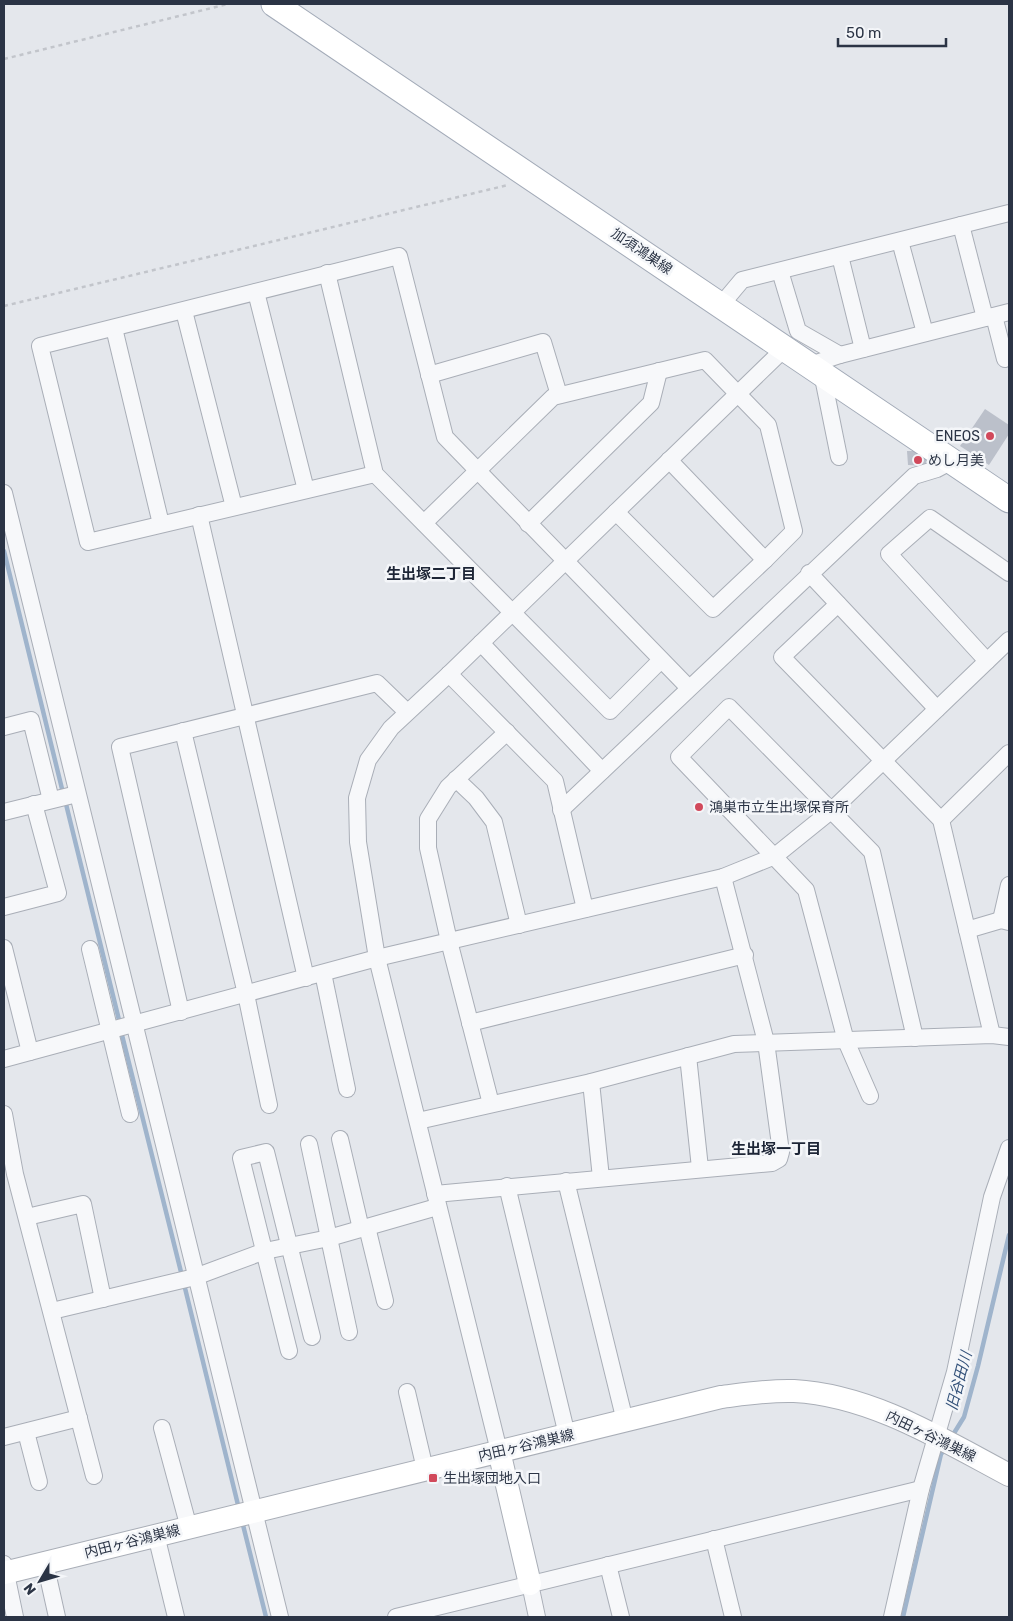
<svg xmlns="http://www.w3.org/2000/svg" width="1013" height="1621" viewBox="0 0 1013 1621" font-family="Rubik,'Noto Sans JP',sans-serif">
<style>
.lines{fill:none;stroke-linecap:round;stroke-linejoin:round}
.stream{stroke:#9fb4cc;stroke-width:4.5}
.building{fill:#bbc0ca}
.street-casing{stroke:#a9aeb7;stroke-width:18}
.secondary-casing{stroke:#a9aeb7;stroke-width:24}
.primary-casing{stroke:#a3abb8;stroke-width:27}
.path{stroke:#c2c5cb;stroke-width:2.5;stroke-dasharray:4 4;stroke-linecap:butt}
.street{stroke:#f7f8fa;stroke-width:16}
.secondary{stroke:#fff;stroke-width:22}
.primary{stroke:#fff;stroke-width:25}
.poi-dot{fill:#d1495b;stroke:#f4f6f9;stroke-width:2}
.labels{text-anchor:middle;stroke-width:5;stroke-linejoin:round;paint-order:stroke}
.street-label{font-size:14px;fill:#2b3445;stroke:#f4f6f9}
.poi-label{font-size:14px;fill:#2b3445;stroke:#f4f6f9;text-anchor:start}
.neighbourhood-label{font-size:15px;font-weight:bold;fill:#1d2536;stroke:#f4f6f9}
.water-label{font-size:15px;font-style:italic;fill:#34527a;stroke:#f4f6f9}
</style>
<rect width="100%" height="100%" fill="#e4e7ec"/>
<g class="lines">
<!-- stream -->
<g class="stream">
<path d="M4 551 63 793"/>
<path d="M65 800 120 1024"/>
<path d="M121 1031 182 1276"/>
<path d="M184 1284 239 1509"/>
<path d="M951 1438 964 1417 978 1366 1009 1235"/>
<path d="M242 1521 266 1617"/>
<path d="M903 1617 941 1454 945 1449"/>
</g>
</g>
<!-- building -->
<g class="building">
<path d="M985 409 1009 425V434L989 465 960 446Z"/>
<path d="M907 451H916L927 458 926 466 908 465Z"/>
</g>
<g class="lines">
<defs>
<g id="street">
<path d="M961 225 985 318"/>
<path d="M900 241 925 333"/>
<path d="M840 256 863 349"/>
<path d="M780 271 798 331 840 355"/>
<path d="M327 273 375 474 610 711 661 660"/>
<path d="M256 292 306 490"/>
<path d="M721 305 742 280 1009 213"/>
<path d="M184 311 234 507"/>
<path d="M994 316 1005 359"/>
<path d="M114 328 161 524"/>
<path d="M810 365 840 355 1009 312"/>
<path d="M822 373 839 457"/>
<path d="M429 375 543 342 559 395"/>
<path d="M375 474 88 542 40 346 399 256 445 437 689 688"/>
<path d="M4 493 280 1617"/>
<path d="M616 512 713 609 765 560 669 460"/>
<path d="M199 515 306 978"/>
<path d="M424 523 553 397 705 360 768 425 794 531 765 560"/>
<path d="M528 524 651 403 659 371"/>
<path d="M809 573 937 709"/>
<path d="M838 604 782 657 941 820 992 1035"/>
<path d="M481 643 602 771"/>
<path d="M987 661 889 554 930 518 1009 573"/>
<path d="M449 674 555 781 585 909"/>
<path d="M4 727 31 720 51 800"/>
<path d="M183 731 246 994 269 1105"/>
<path d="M456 779 476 798 494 822 519 925"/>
<path d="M561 810 914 476 937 469 952 461"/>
<path d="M4 812 77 794"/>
<path d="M941 820 1009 753"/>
<path d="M4 907 58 893 34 804"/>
<path d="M1001 920 1009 885"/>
<path d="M967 930 1001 920 1009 922"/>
<path d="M4 948 30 1052"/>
<path d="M90 949 130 1114"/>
<path d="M323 973 347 1089"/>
<path d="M181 1012 120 747 377 683 407 712"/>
<path d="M470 1023 745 955"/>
<path d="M688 1056 700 1168"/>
<path d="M4 1059 377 958 723 877 775 856 832 810 1009 640"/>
<path d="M591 1082 601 1178"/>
<path d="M870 1096 846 1041 806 890 679 757 729 707 872 852 915 1038"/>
<path d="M491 1104 449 941 428 848V819L448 787 507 732"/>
<path d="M4 1114 15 1174 94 1476"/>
<path d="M418 1121 591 1082 734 1044 992 1035 1009 1037"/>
<path d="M340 1139 361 1229"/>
<path d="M309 1144 349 1332"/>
<path d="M566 1181 625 1421"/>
<path d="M507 1186 567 1435"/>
<path d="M435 1194 772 1163 779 1159 781 1152 766 1042 723 877"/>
<path d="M27 1217 83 1204 103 1299"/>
<path d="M367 1227 385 1301"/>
<path d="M52 1311 195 1277 265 1251 329 1238 437 1207"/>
<path d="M289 1351 241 1158 266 1152 312 1337"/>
<path d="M407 1392 425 1469"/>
<path d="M162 1428 189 1528"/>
<path d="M26 1432 39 1482"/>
<path d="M4 1437 79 1418"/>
<path d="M499 1451 377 958 358 842 357 798 368 760 391 728 449 674 785 348"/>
<path d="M156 1535 176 1617"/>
<path d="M714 1539 733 1617"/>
<path d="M45 1563 57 1617"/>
<path d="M4 1564 15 1617"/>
<path d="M608 1565 621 1617"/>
<path d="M530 1584 537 1617"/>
<path d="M396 1617 921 1489"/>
<path d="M892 1617 921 1489 955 1372 992 1197 1009 1148"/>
</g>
<g id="secondary">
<path d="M499 1451 530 1584"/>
<path d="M4 1573 721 1397C745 1394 770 1390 794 1391 871 1395 943 1440 1009 1475"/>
</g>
<path id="primary" d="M274 4 1009 500"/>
</defs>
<!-- street casing -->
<use href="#street" class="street-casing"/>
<!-- secondary casing -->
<use href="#secondary" class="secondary-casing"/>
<!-- primary casing -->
<use href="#primary" class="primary-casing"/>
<!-- path -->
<g class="path">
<path d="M4 59 228 4"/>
<path d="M4 306 508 185"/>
</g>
<!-- street -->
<use href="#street" class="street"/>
<!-- secondary -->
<use href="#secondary" class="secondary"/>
<!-- primary -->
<use href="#primary" class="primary"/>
</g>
<!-- markers -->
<g class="poi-dot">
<circle cx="990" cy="436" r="5"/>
<circle cx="918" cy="460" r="5"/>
<circle cx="699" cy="807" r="5"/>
<rect x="428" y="1473" width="10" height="10" rx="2.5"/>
</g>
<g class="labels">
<!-- street labels -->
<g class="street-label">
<text transform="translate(642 251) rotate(34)" y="5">加須鴻巣線</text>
<text transform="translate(931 1436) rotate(26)" y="5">内田ヶ谷鴻巣線</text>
<text transform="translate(526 1445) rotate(-13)" y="5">内田ヶ谷鴻巣線</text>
<text transform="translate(132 1541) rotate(-14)" y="5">内田ヶ谷鴻巣線</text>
</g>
<!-- poi labels -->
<g class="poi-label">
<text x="980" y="441" text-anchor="end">ENEOS</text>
<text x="928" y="465">めし月美</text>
<text x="709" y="812">鴻巣市立生出塚保育所</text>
<text x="443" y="1483">生出塚団地入口</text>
</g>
<!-- neighbourhood labels -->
<g class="neighbourhood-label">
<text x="431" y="579">生出塚二丁目</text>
<text x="776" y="1154">生出塚一丁目</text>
</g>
<!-- water labels -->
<g class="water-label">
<text transform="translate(959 1381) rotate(-75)" y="5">旧谷田川</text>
</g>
</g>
<!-- border -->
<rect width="1013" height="1621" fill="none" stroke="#2b3445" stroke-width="10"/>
<!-- north arrow -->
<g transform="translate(40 1581) rotate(232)" stroke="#f4f6f9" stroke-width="4" paint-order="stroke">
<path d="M0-4L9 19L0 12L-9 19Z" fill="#2b3445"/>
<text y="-8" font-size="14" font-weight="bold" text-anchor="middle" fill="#2b3445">N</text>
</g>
<!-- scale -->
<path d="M838 38v8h108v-8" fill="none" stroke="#2b3445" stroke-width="2.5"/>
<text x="846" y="38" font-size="15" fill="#2b3445" stroke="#f4f6f9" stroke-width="4" paint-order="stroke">50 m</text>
</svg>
